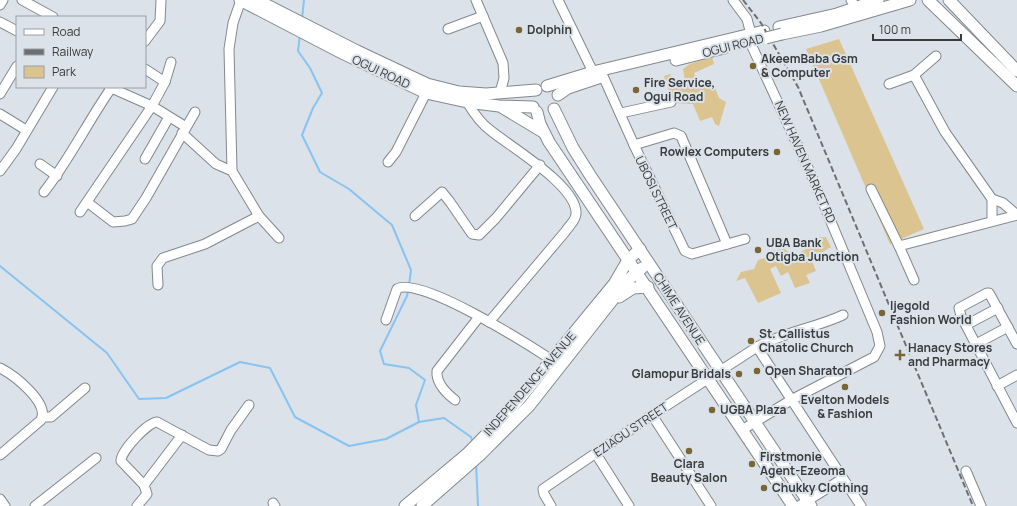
<svg xmlns="http://www.w3.org/2000/svg" width="1017" height="506" viewBox="0 0 1017 506" font-family="Manrope,sans-serif">
<style>
.green{fill:#dbc48f}
.lines{fill:none;stroke-linecap:round;stroke-linejoin:round}
.stream{stroke:#88c3f1;stroke-width:2}
.minor-casing{stroke:#82898e;stroke-width:11}
.major-casing{stroke:#82898e;stroke-width:13}
.minor{stroke:#fff;stroke-width:9}
.major{stroke:#fff;stroke-width:11}
.rail{stroke:#6c7074;stroke-width:2;stroke-dasharray:6 3;stroke-linecap:butt}
.major-bridge-casing{stroke:#82898e;stroke-width:13;stroke-linecap:butt}
.major-bridge{stroke:#fff;stroke-width:11}
.poi-dot{fill:#7a6635;stroke:#dbe2e9;stroke-width:1.5}
.labels{text-anchor:middle;stroke-width:4;stroke-linejoin:round;paint-order:stroke}
.poi-label{font-size:12px;font-weight:bold;fill:#383b3d;stroke:#dbe2e9;text-anchor:start}
.street-label{font-size:12px;fill:#383b3d;stroke:#dbe2e9}
</style>
<rect width="100%" height="100%" fill="#dbe2e9"/>
<!-- green -->
<g class="green">
<path d="M839 39 924 229 890 244 806 49Z"/>
<path d="M712 57 714 64 694 73 699 86 713 83 719 98 726 102 719 126 715 124 712 117 700 121 693 104 673 103 664 76 670 74 678 89 686 87 683 69 690 64Z"/>
<path d="M826 237 831 247 811 259 816 271 806 275 810 283 795 288 788 272 781 276 776 266 770 269 781 293 758 303 745 278 736 281 741 272 754 269 758 260 765 258 768 251 785 249 793 256 812 246 815 238Z"/>
</g>
<g class="lines">
<!-- stream -->
<g class="stream">
<path d="M302 19 304 0"/>
<path d="M300 35 298 51 310 68 322 93 313 108 302 135 320 172 349 189 392 225 411 270 409 285"/>
<path d="M0 266 107 353 139 399 166 398 240 362 270 368 295 417 349 446 386 439 419 422 444 418 471 437 473 443"/>
<path d="M408 291 407 296 380 351 384 364 409 368 425 380 416 405 419 422"/>
<path d="M476 463 478 506"/>
</g>
<defs>
<g id="minor">
<path d="M22 0 53 17"/>
<path d="M476 0 503 63 504 78 500 93"/>
<path d="M558 0 593 72 594 78"/>
<path d="M733 0 747 19 751 34"/>
<path d="M851 0 857 9"/>
<path d="M0 5 3 0"/>
<path d="M0 22 17 31"/>
<path d="M448 29 483 16"/>
<path d="M145 41 160 21 161 0"/>
<path d="M145 69 165 82 171 62"/>
<path d="M914 75 945 132 992 199V221"/>
<path d="M603 76 634 145 685 251 692 254 745 239"/>
<path d="M889 84 914 75 936 56"/>
<path d="M109 87 152 106 186 127"/>
<path d="M0 94 17 66"/>
<path d="M467 102C473 112 480 123 490 130 509 146 578 186 576 214 576 220 569 226 565 232L489 322"/>
<path d="M621 113 671 102"/>
<path d="M0 114 26 130"/>
<path d="M182 133 216 164 232 171 259 216 279 238"/>
<path d="M634 145 674 133 681 136 727 244"/>
<path d="M145 159 169 117"/>
<path d="M388 162 396 152 426 93"/>
<path d="M40 164 57 176"/>
<path d="M0 171 16 149 53 87"/>
<path d="M232 171 229 49 233 23 241 0"/>
<path d="M871 189 899 246 1017 215"/>
<path d="M44 192C70 159 88 121 112 87"/>
<path d="M992 199 1003 203 1017 215"/>
<path d="M87 202 113 222 125 221 132 219 146 198 195 112"/>
<path d="M80 212 152 106 165 82"/>
<path d="M415 216 442 192 450 202 472 234 479 235 496 218 540 165"/>
<path d="M899 246 914 280"/>
<path d="M158 285 157 266 163 258 205 244 259 216"/>
<path d="M386 320 397 289C419 275 529 345 552 360"/>
<path d="M966 325 998 308"/>
<path d="M976 344 1008 327"/>
<path d="M1017 344 989 293H987L959 308 961 316 1017 423"/>
<path d="M757 347C784 332 815 328 843 315"/>
<path d="M0 368C14 375 50 403 41 420L0 455"/>
<path d="M997 386 1017 375"/>
<path d="M455 400C446 393 436 382 437 371L479 317"/>
<path d="M652 415 711 506"/>
<path d="M42 417H51L85 388"/>
<path d="M742 430 791 400 874 357 880 346 877 332 814 181 750 42"/>
<path d="M596 454 629 506"/>
<path d="M966 471 981 506"/>
<path d="M144 485 182 435"/>
<path d="M0 499 5 506"/>
<path d="M273 503 275 506"/>
<path d="M35 506 96 458"/>
<path d="M137 506 147 494 144 485 121 461C121 451 147 423 157 422L209 450 218 451 221 449 231 430 249 405"/>
<path d="M551 506 544 494 543 489 652 415 757 347 861 506"/>
<path d="M799 506 842 479"/>
</g>
<g id="major">
<path d="M240 0 344 54 426 93 467 102 499 106 533 107"/>
<path d="M257 0 357 51 427 84 459 92 486 94 536 90"/>
<path d="M928 0 1017 86"/>
<path d="M949 0 1017 71"/>
<path d="M779 27 837 14 878 0"/>
<path d="M782 34 821 26 910 0"/>
<path d="M676 60 724 48"/>
<path d="M547 86 593 72 764 31"/>
<path d="M558 95 568 88 601 77"/>
<path d="M503 108 543 132"/>
<path d="M554 109 573 148 590 175 811 506"/>
<path d="M537 112 540 124 549 142 793 506"/>
<path d="M619 297 633 288 648 287"/>
<path d="M405 506 467 454 512 408 614 284 628 260 640 249"/>
<path d="M422 506 481 454 529 406 629 279 642 268"/>
</g>
</defs>
<!-- minor casing -->
<use href="#minor" class="minor-casing"/>
<!-- major casing -->
<use href="#major" class="major-casing"/>
<!-- minor -->
<use href="#minor" class="minor"/>
<!-- major -->
<use href="#major" class="major"/>
<!-- rail -->
<path class="rail" d="M743 0 761 23 798 87 973 506"/>
<defs>
<path id="major-bridge" d="M766 38 782 34"/>
</defs>
<!-- major-bridge casing -->
<use href="#major-bridge" class="major-bridge-casing"/>
<!-- major-bridge -->
<use href="#major-bridge" class="major-bridge"/>
</g>
<!-- markers -->
<g class="poi-dot">
<circle cx="519" cy="30" r="4"/>
<circle cx="753" cy="66" r="4"/>
<circle cx="636" cy="90" r="4"/>
<circle cx="777" cy="152" r="4"/>
<circle cx="758" cy="250" r="4"/>
<circle cx="882" cy="313" r="4"/>
<circle cx="751" cy="341" r="4"/>
<path d="M898 349h4v4h4v4h-4v4h-4v-4h-4v-4h4z"/>
<circle cx="757" cy="371" r="4"/>
<circle cx="739" cy="374" r="4"/>
<circle cx="845" cy="387" r="4"/>
<circle cx="712" cy="410" r="4"/>
<circle cx="689" cy="451" r="4"/>
<circle cx="752" cy="464" r="4"/>
<circle cx="764" cy="488" r="4"/>
</g>
<g class="labels">
<!-- poi labels -->
<g class="poi-label">
<text x="527" y="34">Dolphin</text>
<text x="761" y="63">AkeemBaba Gsm<tspan x="761" dy="14">&amp; Computer</tspan></text>
<text x="644" y="87">Fire Service,<tspan x="644" dy="14">Ogui Road</tspan></text>
<text x="769" y="156" text-anchor="end">Rowlex Computers</text>
<text x="766" y="247">UBA Bank<tspan x="766" dy="14">Otigba Junction</tspan></text>
<text x="890" y="310">Ijegold<tspan x="890" dy="14">Fashion World</tspan></text>
<text x="759" y="338">St. Callistus<tspan x="759" dy="14">Chatolic Church</tspan></text>
<text x="908" y="352">Hanacy Stores<tspan x="908" dy="14">and Pharmacy</tspan></text>
<text x="765" y="375">Open Sharaton</text>
<text x="731" y="378" text-anchor="end">Glamopur Bridals</text>
<text x="845" y="404" text-anchor="middle">Evelton Models<tspan x="845" dy="14">&amp; Fashion</tspan></text>
<text x="720" y="414">UGBA Plaza</text>
<text x="760" y="461">Firstmonie<tspan x="760" dy="14">Agent-Ezeoma</tspan></text>
<text x="689" y="468" text-anchor="middle">Clara<tspan x="689" dy="14">Beauty Salon</tspan></text>
<text x="772" y="492">Chukky Clothing</text>
</g>
<!-- street labels -->
<g class="street-label">
<text transform="translate(733 46) rotate(-14)" y="4">OGUI ROAD</text>
<text transform="translate(381 72) rotate(25)" y="4">OGUI ROAD</text>
<text transform="translate(805 162) rotate(66)" y="4">NEW HAVEN MARKET RD</text>
<text transform="translate(656 193) rotate(64)" y="4">UBOSI STREET</text>
<text transform="translate(679 309) rotate(57)" y="4">CHIME AVENUE</text>
<text transform="translate(530 384) rotate(-49)" y="4">INDEPENDENCE AVENUE</text>
<text transform="translate(631 430) rotate(-34)" y="4">EZIAGU STREET</text>
</g>
</g>
<!-- legend -->
<rect x="16" y="16" width="130" height="72" fill="#dbe2e9" stroke="#9a9fa4"/>
<rect x="24" y="29" width="20" height="6" fill="#ffffff" stroke="#9a9fa4"/>
<text x="52" y="36" font-size="12" fill="#383b3d">Road</text>
<rect x="24" y="49" width="20" height="6" fill="#6c7074" stroke="#9a9fa4"/>
<text x="52" y="56" font-size="12" fill="#383b3d">Railway</text>
<rect x="24" y="66" width="20" height="12" fill="#dbc48f" stroke="#9a9fa4"/>
<text x="52" y="76" font-size="12" fill="#383b3d">Park</text>
<!-- scale -->
<path d="M873 34v6h88v-6" fill="none" stroke="#383b3d" stroke-width="2"/>
<text x="879" y="34" font-size="12" fill="#383b3d" stroke="#dbe2e9" stroke-width="3" paint-order="stroke">100 m</text>
</svg>
